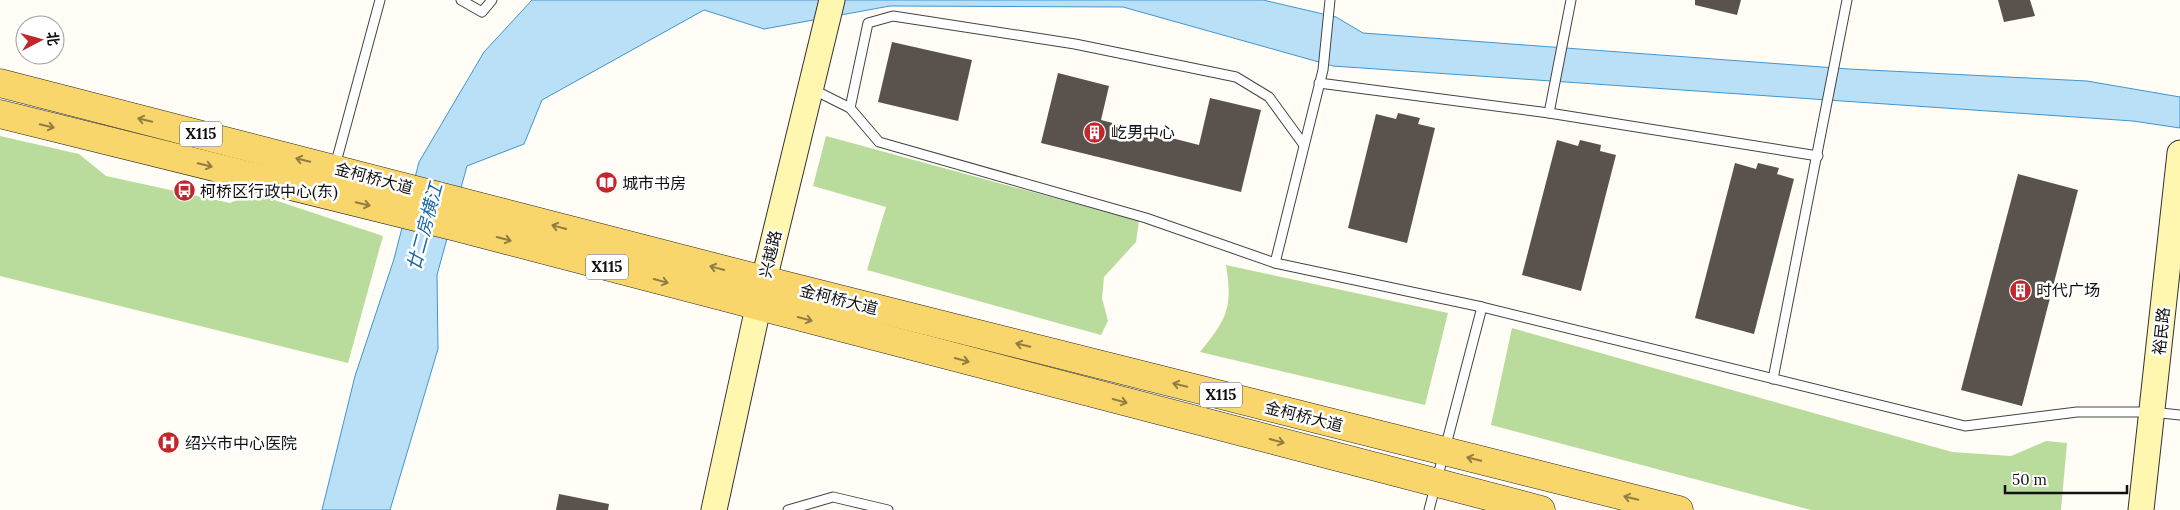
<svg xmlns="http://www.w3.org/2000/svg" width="2180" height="510" viewBox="0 0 2180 510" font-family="Lora,'Noto Sans SC',serif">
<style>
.forest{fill:#b9dc9c}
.water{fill:#b9e0f7;stroke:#3f96cf}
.building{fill:#5a524d}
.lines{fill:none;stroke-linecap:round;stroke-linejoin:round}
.lane-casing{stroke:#444;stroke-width:11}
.secondary-casing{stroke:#333;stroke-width:27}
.primary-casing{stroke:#222;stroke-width:29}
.lane{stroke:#fff;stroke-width:9}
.secondary{stroke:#fff6b0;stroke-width:25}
.primary{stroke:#f9d66b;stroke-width:28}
.oneway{stroke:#917d42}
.labels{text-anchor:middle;stroke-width:5;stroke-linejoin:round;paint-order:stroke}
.shield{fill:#fff;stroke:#585858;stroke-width:1}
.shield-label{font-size:15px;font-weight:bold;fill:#111}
.poi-label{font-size:16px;fill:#111;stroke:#fff;text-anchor:start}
.street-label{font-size:16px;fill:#111;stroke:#fff}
.water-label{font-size:18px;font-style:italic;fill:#1768a6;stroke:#fff}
</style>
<rect width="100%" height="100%" fill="#fffdf5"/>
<!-- forest -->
<g class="forest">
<path d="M0 136 79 154 106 176 230 203 253 193 383 236 348 363 0 276Z"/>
<path d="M826 136 1139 221 1136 242 1104 277 1102 298 1108 321 1101 335 867 270 886 207 813 186Z"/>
<path d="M1226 265 1448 313 1425 405 1200 352C1227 319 1233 308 1226 265Z"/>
<path d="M1512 328 1952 452 2011 456 2046 441 2067 443 2061 510H1811L1491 425Z"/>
</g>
<!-- water -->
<path class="water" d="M532 0H1263L1336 17 1363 33 1849 69 2087 81 2180 97V128L2133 121 1333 66 1123 7 890 6 764 29 704 10 542 100 524 144 467 166 437 275 438 349 390 510H322L355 376 394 259 419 162 484 52Z"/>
<!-- building -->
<g class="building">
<path d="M1695 0H1741L1737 15 1695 5Z"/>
<path d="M1998 0H2030L2035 16 2004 22Z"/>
<path d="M892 42 972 60 958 121 878 102Z"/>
<path d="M1058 73 1109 86 1101 120 1199 145 1210 98 1261 110 1241 192 1041 143Z"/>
<path d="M1398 113 1420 118 1418 124 1435 128 1407 243 1348 228 1376 114 1396 119Z"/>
<path d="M1557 140 1578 146 1580 140 1601 145 1600 151 1616 155 1581 291 1522 275Z"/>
<path d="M1735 163 1756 169 1758 163 1779 168 1777 174 1794 179 1754 334 1695 318Z"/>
<path d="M2018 174 2078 190 2022 406 1961 390Z"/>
<path d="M559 494 609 504 608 510H556Z"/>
</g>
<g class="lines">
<defs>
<g id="lane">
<path d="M461 0 482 12 492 0"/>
<path d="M1319 83 1549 113 1818 156"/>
<path d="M812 89 850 108 879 142 1146 218 1275 263 1482 307 1965 426 2077 412H2152L2180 415"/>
<path d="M850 108 868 23 893 16 1075 44 1236 77 1269 97 1304 145"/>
<path d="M1549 113 1571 0"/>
<path d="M335 166 380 0"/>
<path d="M1275 263 1323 70 1330 0"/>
<path d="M1773 379 1847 0"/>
<path d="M788 510 833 497 888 510"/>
<path d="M1429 510 1482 307"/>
</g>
<g id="secondary">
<path d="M714 510 764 280 832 0"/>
<path d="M2141 510 2180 153"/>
</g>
<g id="primary">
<path d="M0 83 764 280 1679 510"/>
<path d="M0 114 456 227 1541 510"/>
</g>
</defs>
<!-- lane casing -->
<use href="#lane" class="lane-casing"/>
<!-- secondary casing -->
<use href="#secondary" class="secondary-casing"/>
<!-- primary casing -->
<use href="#primary" class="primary-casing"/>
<!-- lane -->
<use href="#lane" class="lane"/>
<!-- secondary -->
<use href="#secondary" class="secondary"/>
<!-- primary -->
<use href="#primary" class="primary"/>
</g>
<!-- one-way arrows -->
<defs><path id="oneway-shaft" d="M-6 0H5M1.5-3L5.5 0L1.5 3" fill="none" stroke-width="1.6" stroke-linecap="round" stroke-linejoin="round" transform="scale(1.25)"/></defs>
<g class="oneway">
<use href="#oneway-shaft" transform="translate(145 120) rotate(-166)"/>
<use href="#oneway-shaft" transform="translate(47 126) rotate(14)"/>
<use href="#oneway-shaft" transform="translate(303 160) rotate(-166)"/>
<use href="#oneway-shaft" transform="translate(205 165) rotate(14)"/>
<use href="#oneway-shaft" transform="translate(363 204) rotate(14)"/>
<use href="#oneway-shaft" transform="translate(559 227) rotate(-165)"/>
<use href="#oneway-shaft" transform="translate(504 239) rotate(15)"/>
<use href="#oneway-shaft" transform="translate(717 268) rotate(-165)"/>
<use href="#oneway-shaft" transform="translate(661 281) rotate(15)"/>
<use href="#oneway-shaft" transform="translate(805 319) rotate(15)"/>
<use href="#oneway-shaft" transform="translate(1023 345) rotate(-166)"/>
<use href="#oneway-shaft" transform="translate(962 360) rotate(15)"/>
<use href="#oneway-shaft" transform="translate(1180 385) rotate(-166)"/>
<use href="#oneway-shaft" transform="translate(1120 401) rotate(15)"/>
<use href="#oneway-shaft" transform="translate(1277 441) rotate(15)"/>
<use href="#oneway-shaft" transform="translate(1474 459) rotate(-166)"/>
<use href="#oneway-shaft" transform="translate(1631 498) rotate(-166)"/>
</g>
<!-- icons -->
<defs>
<symbol id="building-disc" viewBox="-11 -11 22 22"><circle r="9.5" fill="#c4262e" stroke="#fff"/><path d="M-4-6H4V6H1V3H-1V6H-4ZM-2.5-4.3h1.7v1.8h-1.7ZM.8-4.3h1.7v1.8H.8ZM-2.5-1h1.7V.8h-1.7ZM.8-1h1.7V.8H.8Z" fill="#fff"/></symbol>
<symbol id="library-disc" viewBox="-11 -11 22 22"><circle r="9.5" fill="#c4262e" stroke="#fff"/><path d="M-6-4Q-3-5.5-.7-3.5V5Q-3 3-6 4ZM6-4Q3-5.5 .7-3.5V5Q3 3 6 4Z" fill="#fff"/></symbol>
<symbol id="bus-disc" viewBox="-11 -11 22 22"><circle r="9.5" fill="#c4262e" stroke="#fff"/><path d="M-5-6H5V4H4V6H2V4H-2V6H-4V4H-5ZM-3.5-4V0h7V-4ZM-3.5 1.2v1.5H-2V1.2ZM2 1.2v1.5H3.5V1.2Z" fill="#fff"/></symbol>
<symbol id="hospital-disc" viewBox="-11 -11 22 22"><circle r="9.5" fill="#c4262e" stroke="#fff"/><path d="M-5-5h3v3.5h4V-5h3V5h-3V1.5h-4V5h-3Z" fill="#fff"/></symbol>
</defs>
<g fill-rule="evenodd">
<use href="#building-disc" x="1082" y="120" width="25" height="25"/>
<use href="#library-disc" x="594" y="170" width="25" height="25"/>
<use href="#bus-disc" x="172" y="178" width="25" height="25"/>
<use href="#building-disc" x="2008" y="278" width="25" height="25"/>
<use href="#hospital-disc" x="156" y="430" width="25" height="25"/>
</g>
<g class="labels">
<!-- shield labels -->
<g class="shield">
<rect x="180" y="121.5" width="42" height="25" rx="4"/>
<rect x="586" y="254.5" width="42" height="25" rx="4"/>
<rect x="1200" y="382.5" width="42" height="25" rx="4"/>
</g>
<g class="shield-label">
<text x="201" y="139">X115</text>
<text x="607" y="272">X115</text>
<text x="1221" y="400">X115</text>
</g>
<!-- poi labels -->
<g class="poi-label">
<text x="1111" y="138">屹男中心</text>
<text x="622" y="189">城市书房</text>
<text x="200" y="197">柯桥区行政中心(东)</text>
<text x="2036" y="296">时代广场</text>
<text x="185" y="449">绍兴市中心医院</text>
</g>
<!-- street labels -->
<g class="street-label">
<text transform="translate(374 178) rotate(15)" y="6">金柯桥大道</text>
<text transform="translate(770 254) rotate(-77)" y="6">兴越路</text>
<text transform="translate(839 299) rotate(14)" y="6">金柯桥大道</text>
<text transform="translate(2161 331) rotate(-84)" y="6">裕民路</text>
<text transform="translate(1304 416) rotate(14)" y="6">金柯桥大道</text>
</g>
<!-- water labels -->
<g class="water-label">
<text transform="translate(425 227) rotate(-75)" y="6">廿二房横江</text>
</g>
</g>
<!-- north arrow -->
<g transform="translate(40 40) rotate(84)"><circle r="24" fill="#ffffff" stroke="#a0a0a0"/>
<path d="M0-4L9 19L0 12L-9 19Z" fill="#c4262e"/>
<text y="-8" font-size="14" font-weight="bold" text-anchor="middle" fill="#111111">北</text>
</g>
<!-- scale -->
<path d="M2005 485v8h122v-8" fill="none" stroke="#111111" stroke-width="2.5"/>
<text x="2012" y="485" font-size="15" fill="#111111" stroke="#ffffff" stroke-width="4" paint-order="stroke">50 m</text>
</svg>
